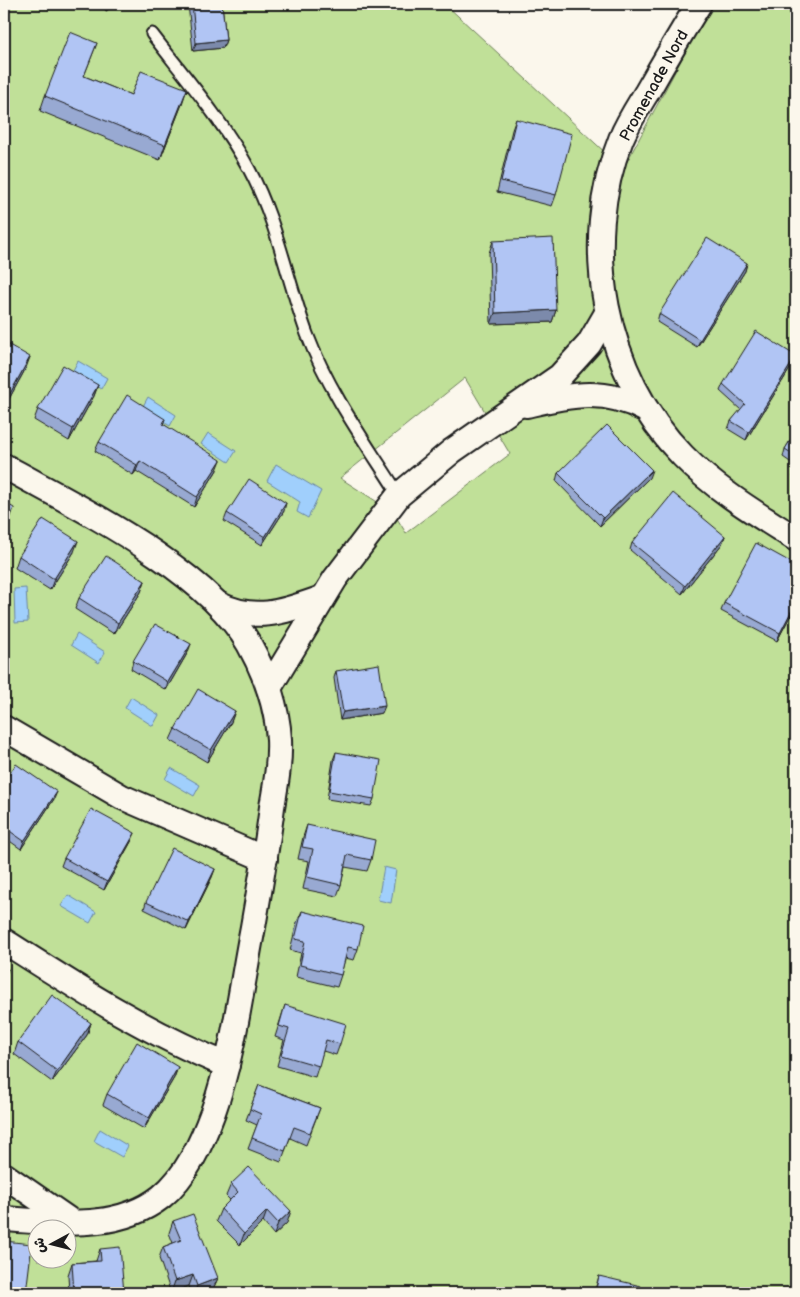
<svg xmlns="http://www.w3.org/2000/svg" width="800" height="1297" viewBox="0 0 800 1297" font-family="'Balsamiq Sans','Playpen Sans Arabic',sans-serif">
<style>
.green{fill:#c0e098;stroke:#6e7e5a;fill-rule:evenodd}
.water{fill:#a0cffc;stroke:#6b87a2}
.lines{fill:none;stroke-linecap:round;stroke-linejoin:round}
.lane-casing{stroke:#1c1c1c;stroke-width:15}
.street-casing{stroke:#1c1c1c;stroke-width:28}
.lane{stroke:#fbf7ec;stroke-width:11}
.street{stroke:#fbf7ec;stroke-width:24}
.wall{fill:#98a9d2;stroke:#1c1c1c}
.shaded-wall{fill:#7c8aab;stroke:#1c1c1c}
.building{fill:#b1c5f4;stroke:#1c1c1c}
.labels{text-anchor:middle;stroke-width:5;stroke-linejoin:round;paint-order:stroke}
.street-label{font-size:16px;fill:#1c1c1c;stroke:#fbf7ec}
</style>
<rect width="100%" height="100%" fill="#fbf7ec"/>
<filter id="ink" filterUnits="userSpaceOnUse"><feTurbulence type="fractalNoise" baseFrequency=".02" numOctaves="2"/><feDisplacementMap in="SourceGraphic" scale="10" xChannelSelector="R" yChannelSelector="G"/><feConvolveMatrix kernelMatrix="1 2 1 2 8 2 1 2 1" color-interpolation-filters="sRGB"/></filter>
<g filter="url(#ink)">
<!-- green -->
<path class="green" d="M4 4H445L623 169 711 4H796V1293H4ZM465 378 510 454 406 533 393 512 340 478ZM38 1230H68V1260H38Z"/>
<!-- water -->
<g class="water">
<path d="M78 361 107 378 101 389 72 372Z"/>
<path d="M148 397 176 415 170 426 142 408Z"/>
<path d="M208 433 236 451 229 462 201 444Z"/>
<path d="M276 464 321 491 308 518 297 512 300 502 267 481Z"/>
<path d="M26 588 28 622 15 623 14 589Z"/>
<path d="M77 634 105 652 99 663 71 645Z"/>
<path d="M131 697 159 715 153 726 125 708Z"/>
<path d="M171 768 200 785 194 796 165 779Z"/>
<path d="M384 867 396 870 391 903 378 900Z"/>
<path d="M68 895 96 912 90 923 61 906Z"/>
<path d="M100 1129 128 1146 122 1157 94 1141Z"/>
</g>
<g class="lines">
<defs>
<path id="lane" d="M152 34C185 77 223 121 249 169 277 221 287 279 307 334 329 392 366 443 399 495"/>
<g id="street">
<path d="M699 4C681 33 664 62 647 92 638 107 628 122 621 139 579 243 604 376 683 456 716 490 757 514 796 539"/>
<path d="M526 405C572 395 603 387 646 410"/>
<path d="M4 466C79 508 206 569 249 644 265 673 277 706 279 739 280 762 276 784 272 807 267 847 260 887 253 927 241 988 234 1053 213 1112 202 1142 187 1176 161 1197 116 1232 57 1222 4 1219"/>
<path d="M218 604C256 623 285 611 322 598"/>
<path d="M269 688 335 579 399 495 452 451 560 376 589 344 607 313"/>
<path d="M4 728 122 797 265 859"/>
<path d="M4 941C76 987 147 1033 227 1065"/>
<path d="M4 1175 72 1222"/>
</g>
</defs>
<!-- lane casing -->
<use href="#lane" class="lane-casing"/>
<!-- street casing -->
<use href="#street" class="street-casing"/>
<!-- lane -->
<use href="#lane" class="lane"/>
<!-- street -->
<use href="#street" class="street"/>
</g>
<!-- wall -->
<g class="wall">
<path d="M101 4H116L106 11Z"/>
<path d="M188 4H222L226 40 223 48 193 51Z"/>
<path d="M97 43 84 76 131 95 182 104 160 160 40 111 45 96Z"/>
<path d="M516 119 556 195 552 206 497 192 512 130Z"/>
<path d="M493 241 556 310 552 322 491 324 489 253Z"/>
<path d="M747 263 745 271 697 347 657 322 659 314Z"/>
<path d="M4 342 26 368 4 408Z"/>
<path d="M793 364 746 440 728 429 731 421 741 410 720 391 723 384Z"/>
<path d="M98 385 94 396 69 441 34 420 38 409Z"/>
<path d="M165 419 163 424 217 470 194 507 136 471 133 475 95 451 99 442Z"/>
<path d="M796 431V466L783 457 785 449Z"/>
<path d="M796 469V479L793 477Z"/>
<path d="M558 473 649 478 600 526 556 481Z"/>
<path d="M284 511 262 545 224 521 227 513Z"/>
<path d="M725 536 722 544 682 594 630 550 632 543Z"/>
<path d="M74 552 50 590 15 568 19 556Z"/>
<path d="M145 581 141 592 114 634 75 609 79 598Z"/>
<path d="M724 603 796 605 777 641 721 611Z"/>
<path d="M188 652 166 690 131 669 133 661Z"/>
<path d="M336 671 382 713 340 720 334 678Z"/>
<path d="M235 711 231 722 207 762 170 740 175 729Z"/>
<path d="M336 752 374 799 371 806 327 799 333 760Z"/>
<path d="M4 782 54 799 21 849 4 837Z"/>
<path d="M307 825 371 860 367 871 345 867 341 885 337 896 303 889 309 861 298 859 303 837Z"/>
<path d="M132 840 104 890 61 866 64 858Z"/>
<path d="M215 869 212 877 186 930 144 909 146 902Z"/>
<path d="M302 911 358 949 354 960 345 958 341 975 337 987 296 977 301 953 290 950 297 922Z"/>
<path d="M285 1005 340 1044 336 1055 323 1051 315 1077 277 1066 284 1040 275 1037Z"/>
<path d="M91 1023 87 1035 52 1082 14 1054 18 1042Z"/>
<path d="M178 1067 174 1078 144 1129 103 1105 107 1094Z"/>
<path d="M259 1085 320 1108 306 1145 290 1138 281 1162 248 1149 257 1125 246 1120Z"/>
<path d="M231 1184 287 1223 274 1235 263 1222 240 1245 216 1221 221 1209 230 1200 226 1196Z"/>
<path d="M173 1221 218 1278 213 1289 203 1293H192L189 1286 171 1293 159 1258 163 1247 173 1243 169 1233Z"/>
<path d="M100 1249 124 1293H69L68 1275 72 1263 96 1261Z"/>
<path d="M599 1276 639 1293H594Z"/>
</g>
<!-- shaded-wall -->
<g class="shaded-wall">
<path d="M109 4H116L106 11Z"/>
<path d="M226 40 223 48 193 51 196 43Z"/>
<path d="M187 89 182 104 160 160 165 145Z"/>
<path d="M747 263 745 271 697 347 700 340Z"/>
<path d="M556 310 552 322 491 324 495 313Z"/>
<path d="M796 356 793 364 746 440 749 432Z"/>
<path d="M30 357 26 368 4 408 8 397Z"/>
<path d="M98 385 94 396 69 441 73 429Z"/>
<path d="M221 460 217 470 194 507 197 497Z"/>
<path d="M140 461 136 471 133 475 137 465Z"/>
<path d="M652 470 649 478 600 526 603 518Z"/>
<path d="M286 503 284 511 262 545 265 537Z"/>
<path d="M14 508 10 519 4 530V526Z"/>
<path d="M725 536 722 544 682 594 685 586Z"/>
<path d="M78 541 74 552 50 590 54 579Z"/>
<path d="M145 581 141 592 114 634 118 623Z"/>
<path d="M796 602V605L777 641 780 633Z"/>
<path d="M191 644 188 652 166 690 168 682Z"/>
<path d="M385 706 382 713 340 720 343 712Z"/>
<path d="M235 711 231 722 207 762 211 750Z"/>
<path d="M57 792 54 799 21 849 24 841Z"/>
<path d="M135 833 132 840 104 890 107 882Z"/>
<path d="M215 869 212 877 186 930 189 922Z"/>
<path d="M8 969 4 981V975Z"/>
<path d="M91 1023 87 1035 52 1082 57 1071Z"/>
<path d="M178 1067 174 1078 144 1129 149 1118Z"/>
<path d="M267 1211 263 1222 240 1245 244 1234Z"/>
<path d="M291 1211 287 1223 274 1235 278 1223Z"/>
<path d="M193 1275 189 1286 171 1293 175 1281Z"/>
<path d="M218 1278 213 1289 203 1293H194L197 1286Z"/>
</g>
<!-- building -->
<g class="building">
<path d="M192 4H222L226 40 196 43Z"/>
<path d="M70 32 97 43 84 76 131 95 141 71 187 89 165 145 45 96Z"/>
<path d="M516 119 572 134 556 195 501 181Z"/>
<path d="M553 238 556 310 495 313 493 241Z"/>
<path d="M707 238 747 263 700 340 659 314Z"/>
<path d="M756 331 796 356 749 432 731 421 745 404 723 384Z"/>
<path d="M4 342 30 357 8 397 4 394Z"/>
<path d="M63 365 98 385 73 429 38 409Z"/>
<path d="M127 395 165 419 163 424 221 460 197 497 140 461 137 465 99 442Z"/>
<path d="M607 425 652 470 603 518 558 473Z"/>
<path d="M796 431V456L785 449Z"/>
<path d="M249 479 286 503 265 537 227 513Z"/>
<path d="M673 493 725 536 685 586 632 543Z"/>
<path d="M4 502 14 508 4 526Z"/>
<path d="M43 519 78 541 54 579 19 556Z"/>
<path d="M756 543 796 565V602L780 633 724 603Z"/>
<path d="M106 556 145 581 118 623 79 598Z"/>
<path d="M155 624 191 644 168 682 133 661Z"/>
<path d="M379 664 385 706 343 712 336 671Z"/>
<path d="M198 689 235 711 211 750 175 729Z"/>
<path d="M336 752 381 760 374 799 329 791Z"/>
<path d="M16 764 57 792 24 841 4 827V782Z"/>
<path d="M91 809 135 833 107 882 64 858Z"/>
<path d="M307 825 375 840 371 860 347 855 341 885 307 877 313 849 302 847Z"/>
<path d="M172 848 215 869 189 922 146 902Z"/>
<path d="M302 911 363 926 358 949 348 947 341 975 300 965 305 941 295 939Z"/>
<path d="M4 966 8 969 4 975Z"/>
<path d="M52 995 91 1023 57 1071 18 1042Z"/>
<path d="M285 1005 346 1024 340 1044 326 1040 319 1066 281 1055 289 1029 279 1026Z"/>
<path d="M137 1042 178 1067 149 1118 107 1094Z"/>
<path d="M259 1085 320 1108 310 1133 294 1127 285 1151 252 1138 261 1114 250 1109Z"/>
<path d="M249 1167 291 1211 278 1223 267 1211 244 1234 221 1209 238 1192 231 1184Z"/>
<path d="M193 1214 218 1278 197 1286 193 1275 175 1281 163 1247 181 1240 173 1221Z"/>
<path d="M4 1241 32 1244 26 1293H4Z"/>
<path d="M120 1247 124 1293H74L72 1263 101 1261 100 1249Z"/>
<path d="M599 1276 641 1286 639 1293H595Z"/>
</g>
</g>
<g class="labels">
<!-- street labels -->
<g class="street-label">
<text transform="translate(653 85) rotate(-61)" y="6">Promenade Nord</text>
</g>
</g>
<!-- margin -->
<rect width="800" height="1297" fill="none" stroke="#fbf7ec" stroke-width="20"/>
<rect x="10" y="10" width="780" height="1277" fill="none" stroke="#1c1c1c" stroke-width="2" filter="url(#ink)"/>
<!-- north arrow -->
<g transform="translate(52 1244) rotate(263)"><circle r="24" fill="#fbf7ec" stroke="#a29f99"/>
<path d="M0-4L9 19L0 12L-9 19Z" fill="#1c1c1c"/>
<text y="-8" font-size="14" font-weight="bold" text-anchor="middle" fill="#1c1c1c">ش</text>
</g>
</svg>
